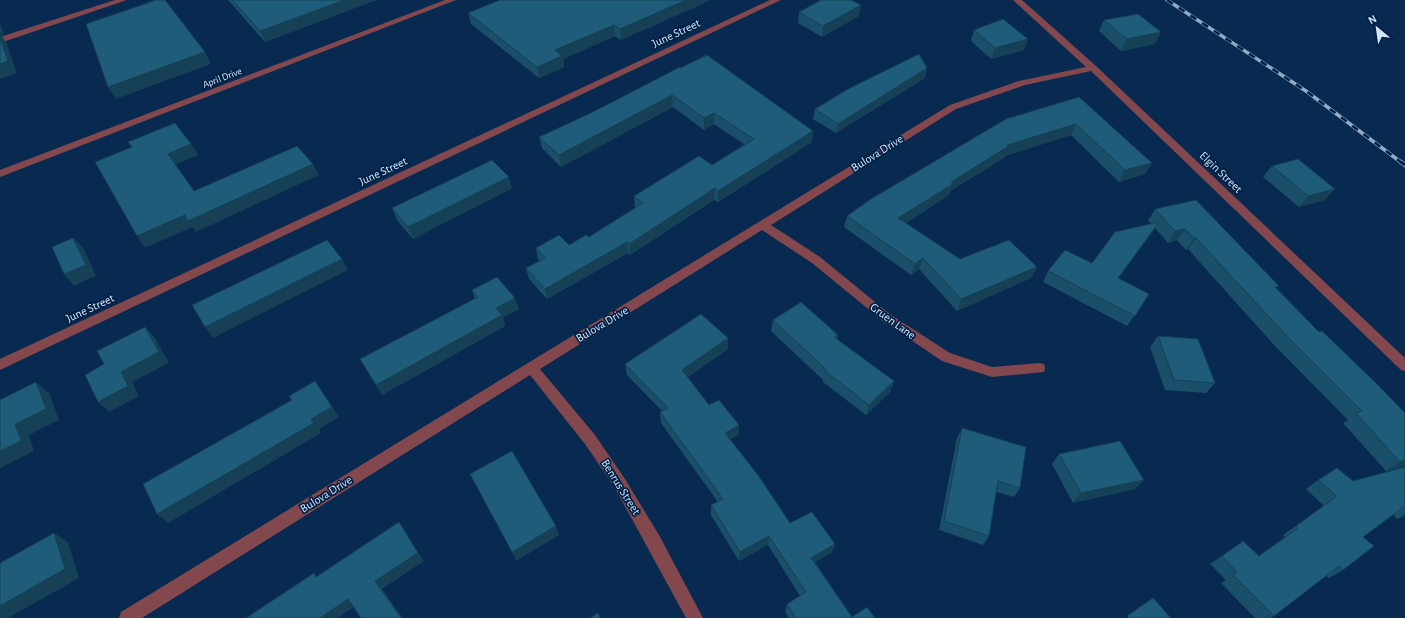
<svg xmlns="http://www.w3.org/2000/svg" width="1405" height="618" viewBox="0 0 1405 618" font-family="'Alegreya Sans',sans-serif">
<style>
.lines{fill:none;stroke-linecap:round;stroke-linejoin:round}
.minor{fill:#82484e;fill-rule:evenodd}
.rail-far1-casing{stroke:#92aac7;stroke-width:3.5}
.rail-casing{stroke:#92aac7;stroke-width:4.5}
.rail-far1{stroke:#002044;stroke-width:2.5;stroke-dasharray:7;stroke-linecap:butt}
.rail{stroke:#002044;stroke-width:3;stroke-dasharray:8;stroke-linecap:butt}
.wall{fill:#1a4f69}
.shaded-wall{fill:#154055}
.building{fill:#1e5c7a;stroke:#154055}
.labels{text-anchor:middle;stroke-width:3.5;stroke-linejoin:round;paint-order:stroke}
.far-street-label{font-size:10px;fill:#d3e6ff;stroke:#002044}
.street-label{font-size:12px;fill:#d3e6ff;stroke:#002044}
</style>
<rect width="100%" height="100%" fill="#082a50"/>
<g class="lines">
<!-- minor -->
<g class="minor">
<path d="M115 0H127L0 43V37Z"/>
<path d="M445 0H456L0 177V170Z"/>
<path d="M770 0H781L0 370V359Z"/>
<path d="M1013 0H1022L1096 66 1405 358V371L1401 370 1091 71 1025 85 956 109 771 225 820 257 891 315 950 353 992 367 1039 363 1044 364 1045 368 1044 372 992 377 942 361 883 321 812 263 762 230 540 369 595 435 625 479 659 535 703 618H686L615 488 585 444 530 375 142 618H119L121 612 950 105 1019 81 1086 67Z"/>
</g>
<defs>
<path id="rail-far1" d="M1167 0 1306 91 1402 163"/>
<path id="rail" d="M1401 162 1405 165"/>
</defs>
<!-- rail-far1 casing -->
<use href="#rail-far1" class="rail-far1-casing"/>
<!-- rail casing -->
<use href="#rail" class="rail-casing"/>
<!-- rail-far1 -->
<use href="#rail-far1" class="rail-far1"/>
<!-- rail -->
<use href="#rail" class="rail"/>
</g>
<!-- wall -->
<g class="wall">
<path d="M228 0H376L265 42Z"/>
<path d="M500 0H711L621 40 615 36 563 59 564 67 539 78 471 24 468 13Z"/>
<path d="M799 12 859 16 822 37 798 23Z"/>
<path d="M1104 20 1155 44 1121 51 1099 31Z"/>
<path d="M974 30 1028 39 1024 50 991 59 971 41Z"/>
<path d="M680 68 813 131 812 142 718 202 714 200 630 255 628 253 547 299 529 279 526 268 540 261 538 259 536 248 569 245 589 237 635 208 634 196 712 165 745 145 714 124 704 130 673 107 561 167 542 148 539 137 593 112Z"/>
<path d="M925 78 836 133 813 119 815 109Z"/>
<path d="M1079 97 1152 163 1145 174 1119 182 1071 135 1005 156 1004 158 950 191 949 195 906 223 960 259 1037 267 1031 278 957 311 919 269 911 275 844 227 847 216Z"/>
<path d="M1272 166 1325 200 1299 207 1263 177Z"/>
<path d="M512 188 413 239 397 220 392 208Z"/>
<path d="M1155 209 1279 286 1276 288 1319 332 1405 413V466L1386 471 1343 423 1348 420 1274 345 1188 249 1186 250 1177 240 1168 243 1155 228 1118 278 1149 294 1127 326 1043 282 1048 271 1092 263 1151 223 1148 221Z"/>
<path d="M472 290 519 309 503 318 505 326 382 395 360 359 475 299Z"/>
<path d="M773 320 838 335 837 339 894 381 890 392 866 415 823 382V380L771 331Z"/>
<path d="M1158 336 1215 383 1206 393 1165 390 1150 347Z"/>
<path d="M728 338V349L688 377 709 405 739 425 738 435 730 440 790 523 835 544 832 552 815 562 852 617 875 618H789L785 612 787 604 800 596 768 545 739 561 711 515V505L718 502 661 423 660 412 662 411 627 375 625 364Z"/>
<path d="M962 428 1020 488 1014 497 996 492 989 536 983 545 939 530 957 438Z"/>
<path d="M1059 454 1135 489 1073 503 1052 464Z"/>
<path d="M1405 467V516L1397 519 1393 514 1363 537 1343 570 1329 578 1326 576 1274 616 1270 618H1255L1221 583 1226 580 1210 564 1222 556H1259L1285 537 1283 535 1324 506 1306 489 1318 480 1353 481Z"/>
</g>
<!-- shaded-wall -->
<g class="shaded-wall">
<path d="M345 0H376L265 42 260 31Z"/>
<path d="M686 0H711L621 40 620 29Z"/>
<path d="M861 5 859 16 822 37 823 26Z"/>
<path d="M0 24 4 34 1 35 6 42 17 73 0 79Z"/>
<path d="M614 25 615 36 563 59 564 67 539 78 537 67 555 50Z"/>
<path d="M1161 32 1155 44 1121 51 1127 39Z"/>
<path d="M1028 39 1024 50 991 59 995 48Z"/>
<path d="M205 52 211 64 116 99 108 87Z"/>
<path d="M927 68 925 78 836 133 838 124Z"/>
<path d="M672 95 673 107 561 167 559 155Z"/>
<path d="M714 113V124L704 130V118Z"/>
<path d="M1076 124 1071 135 1005 156 1004 158 950 191 949 195 895 229 898 218 951 182 1007 145Z"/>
<path d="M813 131 812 142 718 202V191Z"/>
<path d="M191 144 198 155 175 165 168 154Z"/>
<path d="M1152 163 1145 174 1119 182 1125 170Z"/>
<path d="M313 164 319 175 196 232 192 227 145 248 137 236 185 215Z"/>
<path d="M509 177 512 188 413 239 408 227Z"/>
<path d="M715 188 714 200 630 255 629 244Z"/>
<path d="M1335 189 1325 200 1299 207 1308 196Z"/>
<path d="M1159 222 1152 233 1111 289 1118 278Z"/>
<path d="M1185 229 1177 240 1168 243 1175 231Z"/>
<path d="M73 238 84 249 96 276 74 286 64 274Z"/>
<path d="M1194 238H1196L1188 249 1186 250Z"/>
<path d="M627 242 628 253 547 299 545 289Z"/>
<path d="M923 258 919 269 911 275 915 264Z"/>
<path d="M342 259 348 270 213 338 205 327Z"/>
<path d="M1037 267 1031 278 957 311 961 299Z"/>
<path d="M515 298 519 309 503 318 505 326 382 395 376 385 496 308Z"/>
<path d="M145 327 155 338 169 363 132 382 139 396 109 412 98 402 121 372Z"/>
<path d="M728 338V349L682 381V370Z"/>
<path d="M315 381 339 417 319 429 321 433 168 523 157 514 311 419Z"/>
<path d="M894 381 890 392 866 415 869 405Z"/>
<path d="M36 382 49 393 59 420 29 435 34 451 0 468V451L15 424Z"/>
<path d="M739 425 738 435 724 443 725 433Z"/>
<path d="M1405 460V466L1386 471 1400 462Z"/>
<path d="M1144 480 1135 489 1073 503 1081 493Z"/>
<path d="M1405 514V516L1397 519Z"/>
<path d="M399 522 405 531 424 561 382 589 403 618H401L375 581Z"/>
<path d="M556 526 559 535 516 561 512 552Z"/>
<path d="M54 533 68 542 79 578 8 618H0V606Z"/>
<path d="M769 536 768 545 739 561 740 552Z"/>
<path d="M835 544 832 552 809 566 811 558Z"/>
<path d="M348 599 355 606 338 618H320Z"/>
</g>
<!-- building -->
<g class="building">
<path d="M156 0H165L205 52 108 87 86 24Z"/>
<path d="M232 0H345L260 31Z"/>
<path d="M500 0H686L620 29 614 25 555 50 562 56 537 67 468 13Z"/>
<path d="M821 0H851L861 5 823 26 799 12Z"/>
<path d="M1138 14 1161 32 1127 39 1104 20Z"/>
<path d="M1003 19 1028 39 995 48 974 30Z"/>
<path d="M0 38 8 61 0 64Z"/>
<path d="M919 54 927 68 838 124 815 109 850 88Z"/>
<path d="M707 55 813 131 718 191 715 188 629 244 627 242 545 289 526 268 545 258 536 248 559 235 569 245 586 235 589 237 643 203 634 196 699 156 712 165 754 139 714 113 704 118 672 95 559 155 539 137 593 112 680 67V68Z"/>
<path d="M1079 97 1152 163 1125 170 1076 124 1007 145 1009 146 951 182 953 184 898 218 960 259 1009 240 1037 267 961 299 923 258 915 264 847 216 871 199 1006 119Z"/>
<path d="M175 123 191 144 168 154 194 191 297 146 313 164 188 221 185 215 137 236 95 162 132 147 128 142Z"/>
<path d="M1298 159 1335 189 1308 196 1272 166Z"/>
<path d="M492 160 509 177 408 227 392 208Z"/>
<path d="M1196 200 1279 286 1275 287 1319 332 1322 331 1380 387 1405 413V460L1400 462 1356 413 1362 411 1285 334 1196 238H1194L1185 229 1175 231 1155 209Z"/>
<path d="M1159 222 1118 278 1149 294 1135 316 1048 271 1065 250 1092 263 1115 232Z"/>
<path d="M73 238 86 265 64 274 52 247Z"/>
<path d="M327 240 342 259 205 327 192 305Z"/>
<path d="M497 277 515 298 496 308 502 315 376 385 360 359 478 297 472 290Z"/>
<path d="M801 302 838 335 834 337 894 381 869 405 825 371 827 370 773 320Z"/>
<path d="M701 314 728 338 682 370 709 405 719 400 739 425 725 433 758 475 790 523 812 512 835 544 811 558 852 617 867 607 875 618H796L787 604 806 592 769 536 740 552 711 505 723 499 660 412 668 408 625 364Z"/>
<path d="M145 327 159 352 121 372 128 386 98 402 85 375 104 364 97 351Z"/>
<path d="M1158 336 1198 339 1215 383 1174 380Z"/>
<path d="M315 381 332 407 311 419 314 423 157 514 143 484 292 400 289 396Z"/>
<path d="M36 382 46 409 15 424 21 441 0 451V400Z"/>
<path d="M962 428 1026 447 1020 488 998 481 989 536 944 521Z"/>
<path d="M1120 441 1144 480 1081 493 1059 454Z"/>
<path d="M512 451 556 526 512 552 470 474Z"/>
<path d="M1405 467V506L1363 537 1374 546 1343 570 1339 566 1274 616 1233 575 1237 572 1222 556 1243 541 1259 556 1298 528 1296 526 1337 496 1318 480 1337 468 1353 481Z"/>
<path d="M399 522 418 553 375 581 401 618H361L348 599 320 618H246L314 573 316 577Z"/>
<path d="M54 533 65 569 0 606V563Z"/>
<path d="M1153 598 1171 618H1129L1127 616Z"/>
<path d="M598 613 600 618H590Z"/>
</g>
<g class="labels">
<!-- far-street labels -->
<g class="far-street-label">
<text transform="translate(222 77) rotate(-21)" y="4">April Drive</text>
</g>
<!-- street labels -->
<g class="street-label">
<text transform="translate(676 33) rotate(-25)" y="4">June Street</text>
<text transform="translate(877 153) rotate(-32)" y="4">Bulova Drive</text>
<text transform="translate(383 171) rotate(-25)" y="4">June Street</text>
<text transform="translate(1221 172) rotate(44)" y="4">Elgin Street</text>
<text transform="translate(90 308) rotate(-25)" y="4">June Street</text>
<text transform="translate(893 321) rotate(36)" y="4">Gruen Lane</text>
<text transform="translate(602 324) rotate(-31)" y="4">Bulova Drive</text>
<text transform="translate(621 487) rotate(58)" y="4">Benrus Street</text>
<text transform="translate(326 494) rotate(-32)" y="4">Bulova Drive</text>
</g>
</g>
<!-- north arrow -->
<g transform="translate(1377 28) rotate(331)" stroke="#002044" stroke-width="3" paint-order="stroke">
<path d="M0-3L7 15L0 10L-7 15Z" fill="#d3e6ff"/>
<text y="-6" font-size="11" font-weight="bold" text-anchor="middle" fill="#d3e6ff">N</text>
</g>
</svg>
